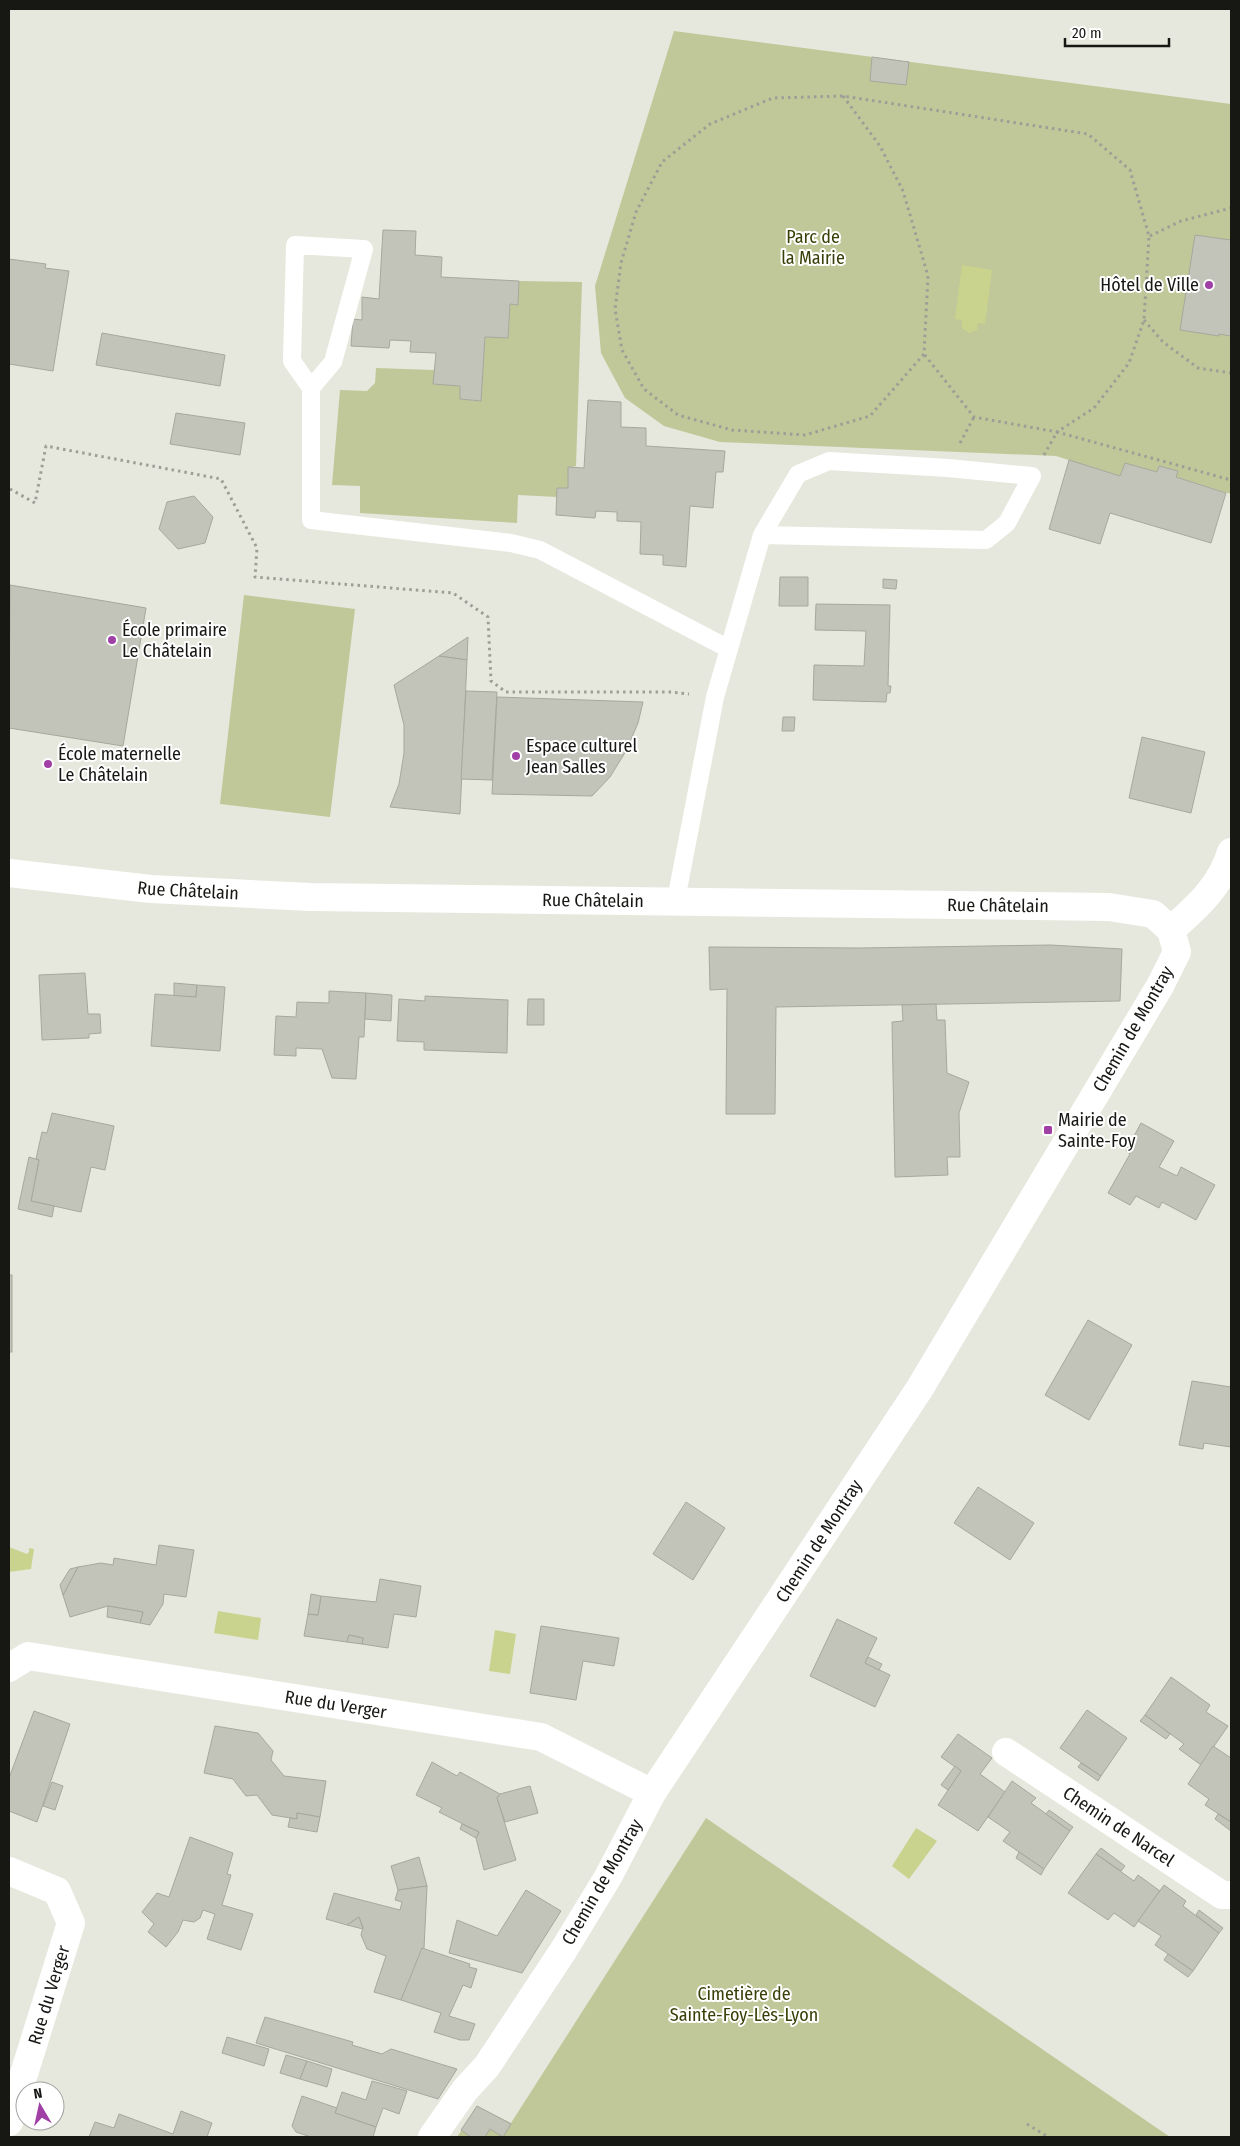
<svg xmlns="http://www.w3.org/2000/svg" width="1240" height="2146" viewBox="0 0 1240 2146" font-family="'Fira Sans Condensed',sans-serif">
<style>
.green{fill:#c0c899}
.water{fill:#c9d38d}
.building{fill:#c2c4b9;stroke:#a6a89d}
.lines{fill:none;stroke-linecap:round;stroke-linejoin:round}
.path{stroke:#9d9e96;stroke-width:3;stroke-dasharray:2.5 4;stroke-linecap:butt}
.service{stroke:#fff;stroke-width:18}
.minor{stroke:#fff;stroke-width:28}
.tertiary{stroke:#fff;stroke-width:28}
.poi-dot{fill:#a03fa6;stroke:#fff;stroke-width:2}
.labels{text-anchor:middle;stroke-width:4;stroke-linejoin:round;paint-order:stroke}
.park-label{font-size:18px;fill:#393f07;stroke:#fff}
.poi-label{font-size:18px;fill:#171814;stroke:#fff;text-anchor:start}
.street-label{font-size:18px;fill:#171814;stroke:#fff}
</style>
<rect width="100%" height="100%" fill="#e6e8dd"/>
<!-- green -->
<g class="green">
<path d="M674 31 1231 104V494L1176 477 1177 471 1159 466 1157 472 1125 463 1120 476 1056 456 720 442 664 426 625 398 601 353 595 286Z"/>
<path d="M519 281 582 282 576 466 568 468V488H558L557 497 518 495 517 523 360 513V486L332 485 340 390 367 391 375 383 376 368 434 370V384L460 386V399L480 401 485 337 508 338 510 304H518Z"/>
<path d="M244 595 355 609 330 817 220 804Z"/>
<path d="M706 1818 1170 2137H457L477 2106 511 2123Z"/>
</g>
<!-- water -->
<g class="water">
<path d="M962 265 992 270 985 324 978 323 977 330 969 333 962 328V320L955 319Z"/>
<path d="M9 1547 27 1554 29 1552V1548L34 1549 31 1569 9 1572Z"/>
<path d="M218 1611 261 1618 258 1640 214 1633Z"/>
<path d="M495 1630 516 1634 510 1674 489 1671Z"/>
<path d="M916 1828 937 1841 909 1879 892 1866Z"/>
</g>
<!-- building -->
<g class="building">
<path d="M872 57 909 62 906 85 870 81Z"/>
<path d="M383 230 416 231 415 255 442 257 441 277 519 281 518 305 510 304 508 338 485 337 481 401 460 399V386L433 384 436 353 410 352 411 341 390 340 389 348 351 346 353 319 362 320V297L379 299Z"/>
<path d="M1195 235 1231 240V336L1219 334V336L1180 330Z"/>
<path d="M9 259 46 264 45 268 69 271 53 371 9 364Z"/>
<path d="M102 333 225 355 220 386 96 365Z"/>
<path d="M588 400 621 402V427L646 428V446L725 451 723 472H716L713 508 690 506 686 567 663 565V555L640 554 641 522 617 521V512L596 511 595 518 556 515 557 488H568V467L584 468Z"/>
<path d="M176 413 245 423 240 455 170 444Z"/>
<path d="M1069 460 1120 476 1125 463 1157 472 1159 466 1178 471 1176 477 1226 493 1211 543 1110 513 1100 544 1049 529Z"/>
<path d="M194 496 213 517 205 543 178 549 159 529 167 502Z"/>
<path d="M780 577H808V606H779Z"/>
<path d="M883 579 897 580 896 589 883 588Z"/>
<path d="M10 585 146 608 123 746 9 728Z"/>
<path d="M816 604 890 605 888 686H891L890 693H887L886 702 813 700 814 665 864 666 866 631 815 630Z"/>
<path d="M468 637 467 660 439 656Z"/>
<path d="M439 656 467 660 460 814 390 807 399 784 404 753V725L394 685Z"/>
<path d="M466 691 497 692 492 780 461 779Z"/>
<path d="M497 697 643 702 638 723 626 751 610 777 592 796 492 794Z"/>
<path d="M783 717H795L794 731H782Z"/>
<path d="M1142 737 1205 752 1191 813 1129 798Z"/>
<path d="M1050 945 1122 949 1120 1001 776 1007 775 1114H726L727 989 710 990 709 947 860 948Z"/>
<path d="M85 973 88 1014H100L101 1033 89 1034V1038L42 1040 39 975Z"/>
<path d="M174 983 197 985 196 997 174 996Z"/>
<path d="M197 985 225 987 220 1051 151 1046 155 994 196 997Z"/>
<path d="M329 991 366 993 364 1037H359L356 1079 332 1078 322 1049 296 1048V1056L274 1055 276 1016 296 1017 297 1002 329 1003Z"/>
<path d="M366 993 392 995 391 1021 365 1019Z"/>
<path d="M425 996 508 1000 507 1053 424 1050V1042L397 1041 399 999 425 1001Z"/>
<path d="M528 999H544V1025H527Z"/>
<path d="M936 1004 937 1020H945L947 1073 969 1082 959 1113 960 1157H947L948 1175 895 1177 892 1022 903 1021 902 1005Z"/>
<path d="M52 1113 114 1126 105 1170 91 1167 81 1212 31 1201 39 1160 36 1159 42 1132 47 1133Z"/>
<path d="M1141 1123 1174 1141 1159 1167 1177 1176 1181 1167 1215 1185 1196 1220 1162 1202 1159 1208 1136 1196 1130 1205 1108 1193 1130 1154 1126 1151Z"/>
<path d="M29 1157 39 1160 31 1201 54 1206 52 1217 18 1209Z"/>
<rect x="9" y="1275" width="3" height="77"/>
<path d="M1088 1320 1132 1345 1089 1420 1045 1395Z"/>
<path d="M1192 1381 1231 1387V1447L1204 1443 1203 1449 1179 1445Z"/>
<path d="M978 1487 1034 1523 1010 1560 954 1523Z"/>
<path d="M686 1502 725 1528 693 1580 653 1554Z"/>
<path d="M159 1545 194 1550 186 1597 164 1594 163 1604 150 1625 140 1623 143 1612 108 1606 70 1617 63 1595 78 1567 101 1563 113 1565 114 1558 156 1565Z"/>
<path d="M78 1567 63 1595 60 1585 70 1569Z"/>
<path d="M380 1579 421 1586 416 1617 394 1614 388 1648 362 1644 363 1638 349 1635 347 1642 304 1636 308 1614 318 1615 321 1596 376 1602Z"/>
<path d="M311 1594 321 1596 318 1615 308 1614Z"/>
<path d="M108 1606 143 1612 140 1623 107 1617Z"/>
<path d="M837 1619 877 1638 865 1663 890 1675 875 1707 810 1676Z"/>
<path d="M541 1626 619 1638 614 1666 583 1661 576 1700 530 1693Z"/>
<path d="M349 1635 363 1638 362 1644 347 1642Z"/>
<path d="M868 1657 882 1664 879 1670 865 1663Z"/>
<path d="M1171 1677 1210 1705 1206 1712 1228 1726 1201 1765 1179 1749 1184 1744 1145 1715Z"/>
<path d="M1087 1710 1127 1738 1101 1776 1060 1748Z"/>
<path d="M34 1711 70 1724 37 1822 9 1811V1778Z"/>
<path d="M1145 1715 1170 1734 1166 1739 1140 1721Z"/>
<path d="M215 1726 258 1733 273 1751 271 1760 284 1776 326 1781 320 1817 297 1813V1819L272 1815 257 1795 246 1796 233 1779 204 1773Z"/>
<path d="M958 1734 992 1758 980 1774 1005 1792 978 1831 938 1805 961 1771 941 1757Z"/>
<path d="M1213 1746 1231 1758V1822L1205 1805 1209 1799 1188 1784Z"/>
<path d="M432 1762 457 1776 460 1772 500 1794 497 1798 516 1860 484 1870 476 1838 479 1832 439 1812 442 1808 416 1795Z"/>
<path d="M1081 1763 1101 1776 1098 1781 1078 1767Z"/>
<path d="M955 1766 961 1771 948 1790 941 1785Z"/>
<path d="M1012 1781 1036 1798 1031 1803 1070 1831 1044 1869 1003 1841 1010 1832 988 1817Z"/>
<path d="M52 1782 63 1786 55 1810 43 1806Z"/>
<path d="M530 1786 538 1813 505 1822 497 1798 500 1794Z"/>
<path d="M1049 1810 1073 1827 1070 1831 1046 1814Z"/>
<path d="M297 1813 320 1817 317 1832 288 1827 290 1818 297 1819Z"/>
<path d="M1218 1814 1231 1822V1831L1215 1819Z"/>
<path d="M462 1824 479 1832 476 1838 460 1829Z"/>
<path d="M190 1837 233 1853 227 1874 231 1875 222 1905 253 1914 241 1950 207 1939 215 1914 203 1910 200 1918 194 1922 183 1920 178 1932 166 1947 148 1932 154 1924 142 1912 157 1893 169 1897Z"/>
<path d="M1101 1848 1125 1866 1121 1871 1096 1854Z"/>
<path d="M1019 1852 1044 1869 1041 1875 1016 1858Z"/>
<path d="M1096 1854 1134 1881 1138 1875 1160 1891 1134 1927 1114 1913 1108 1920 1068 1893Z"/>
<path d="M419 1857 427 1886 398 1890 391 1866Z"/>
<path d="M1164 1885 1186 1901 1183 1906 1219 1933 1193 1971 1155 1945 1161 1936 1138 1921Z"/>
<path d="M427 1886 424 1948 401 2000 374 1992 386 1956 367 1949 361 1935 363 1927 359 1917 347 1925 326 1919 334 1893 400 1910 402 1902 395 1900 398 1890Z"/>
<path d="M526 1890 561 1911 522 1973 449 1953 457 1920 497 1936Z"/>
<path d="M1199 1910 1223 1928 1219 1933 1196 1915Z"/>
<path d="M359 1917 363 1929 347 1925Z"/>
<path d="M422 1948 470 1964 469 1967 477 1969 471 1988 463 1985 449 2016 475 2024 469 2040H460L434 2032 441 2013 401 2000Z"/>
<path d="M1168 1954 1193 1971 1188 1977 1164 1960Z"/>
<path d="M265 2017 353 2042 352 2045 382 2054 391 2049 457 2069 438 2099 256 2043Z"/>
<path d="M227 2037 269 2049 264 2066 222 2053Z"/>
<path d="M286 2055 307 2061 300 2079 280 2073Z"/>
<path d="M307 2061 332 2069 327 2087 300 2079Z"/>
<path d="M372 2081 407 2091 399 2114 383 2108 376 2127 335 2113 342 2092 366 2100Z"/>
<path d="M302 2096 337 2108 335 2113 376 2127 373 2137H311L296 2132 292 2126Z"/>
<path d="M477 2106 511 2124 503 2137 490 2129 485 2137H471L461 2130Z"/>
<path d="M181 2111 212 2123 207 2137H89L95 2122 114 2128 119 2114 173 2134Z"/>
</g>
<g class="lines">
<!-- path -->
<g class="path">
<path d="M843 96 880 146 903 191 928 276 924 354 870 416 805 435 732 430 678 415 644 389 622 350 615 309 621 263 636 212 662 162 710 124 773 98 843 96 1088 134 1130 170 1149 236 1144 320 1129 363 1094 408 1057 432 974 417 924 354"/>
<path d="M1150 236 1181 221 1231 208"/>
<path d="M1144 320 1163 342 1198 368 1231 373"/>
<path d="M960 443 974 417"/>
<path d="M1044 455 1057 432 1231 480"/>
<path d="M10 489 35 503 46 446 221 479 257 548 255 577 453 593 488 617 491 681 506 692H670L689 694"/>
<path d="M1027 2124 1048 2137"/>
</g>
<!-- service -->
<g class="service">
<path d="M311 388 292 361 295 245 364 249 333 362 311 388V520L511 543 540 550 729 649"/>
<path d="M676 900 715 697 762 535 798 474 829 461 948 468 1032 476 1007 523 986 540 762 535"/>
</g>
<!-- minor -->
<g class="minor">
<path d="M1171 930C1197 907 1221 886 1231 852"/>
<path id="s1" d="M9 1668 28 1656 541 1737 652 1793"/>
<path id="s2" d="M1006 1752 1222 1895H1231"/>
<path d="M9 1871 57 1891 71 1923 9 2122"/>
</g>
<!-- tertiary -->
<path class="tertiary" id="s3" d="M9 873 151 889 310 897 1109 907 1153 914 1171 930 1177 952 1160 986 920 1388 652 1793 608 1877 563 1951 487 2066 465 2090 432 2137"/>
</g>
<!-- markers -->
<g class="poi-dot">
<circle cx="1209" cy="285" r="5"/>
<circle cx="112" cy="640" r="5"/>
<circle cx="516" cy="756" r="5"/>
<circle cx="48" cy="764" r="5"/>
<rect x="1043" y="1125" width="10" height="10" rx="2.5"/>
</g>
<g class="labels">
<!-- park labels -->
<g class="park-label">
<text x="813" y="243">Parc de<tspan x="813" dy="21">la Mairie</tspan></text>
<text x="744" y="2000">Cimetière de<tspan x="744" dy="21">Sainte-Foy-Lès-Lyon</tspan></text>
</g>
<!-- poi labels -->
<g class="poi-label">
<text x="1199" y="291" text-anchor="end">Hôtel de Ville</text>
<text x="122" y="636">École primaire<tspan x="122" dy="21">Le Châtelain</tspan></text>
<text x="526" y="752">Espace culturel<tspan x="526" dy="21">Jean Salles</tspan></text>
<text x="58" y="760">École maternelle<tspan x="58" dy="21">Le Châtelain</tspan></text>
<text x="1058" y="1126">Mairie de<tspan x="1058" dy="21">Sainte-Foy</tspan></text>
</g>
<!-- street labels -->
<g class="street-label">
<text dy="6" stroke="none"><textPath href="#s3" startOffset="180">Rue Châtelain</textPath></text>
<text dy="6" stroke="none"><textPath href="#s3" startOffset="585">Rue Châtelain</textPath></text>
<text dy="6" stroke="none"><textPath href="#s3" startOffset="990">Rue Châtelain</textPath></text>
<text transform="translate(1133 1029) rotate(-60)" y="6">Chemin de Montray</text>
<text transform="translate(819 1541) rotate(-57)" y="6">Chemin de Montray</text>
<text dy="6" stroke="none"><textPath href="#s1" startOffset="334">Rue du Verger</textPath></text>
<text dy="6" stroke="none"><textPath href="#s2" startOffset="135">Chemin de Narcel</textPath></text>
<text transform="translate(602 1882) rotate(-60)" y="6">Chemin de Montray</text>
<text transform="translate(49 1995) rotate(-73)" y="6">Rue du Verger</text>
</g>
</g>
<!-- border -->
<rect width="1240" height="2146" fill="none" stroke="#171814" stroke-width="20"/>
<!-- north arrow -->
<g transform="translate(40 2106) rotate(351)"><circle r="24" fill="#ffffff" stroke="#a2a3a1"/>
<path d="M0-4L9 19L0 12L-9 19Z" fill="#a03fa6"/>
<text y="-8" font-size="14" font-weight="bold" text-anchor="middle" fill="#171814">N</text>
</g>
<!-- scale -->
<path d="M1065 38v8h104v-8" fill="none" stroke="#171814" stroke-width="2.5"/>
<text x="1072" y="38" font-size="15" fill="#171814" stroke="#ffffff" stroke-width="4" paint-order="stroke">20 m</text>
</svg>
